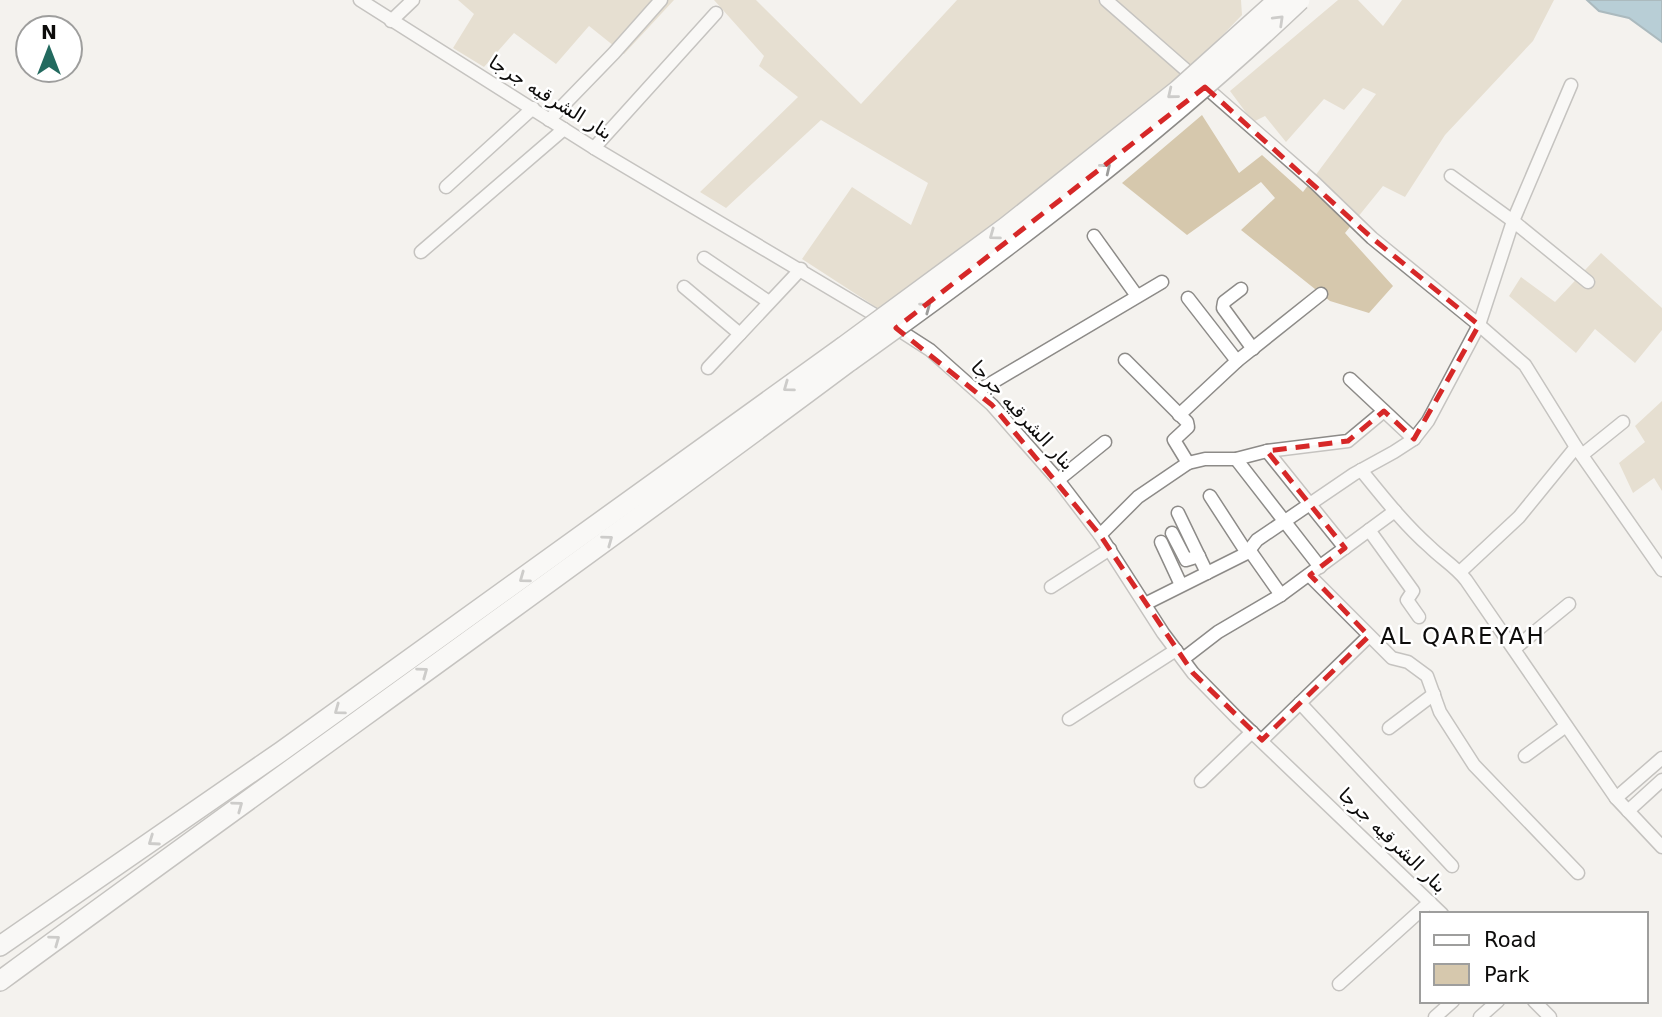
<svg xmlns="http://www.w3.org/2000/svg" width="1662" height="1017" viewBox="0 0 1662 1017" font-family="'DejaVu Sans',Cairo,sans-serif">
<style>
.green{fill:#d6c8ad}
.water{fill:#70a2b8;stroke:#527584;stroke-width:2}
.lines{fill:none;stroke-linecap:round;stroke-linejoin:round}
.minor-casing{stroke:#8d8b88;stroke-width:15}
.trunk-casing{stroke:#8d8b88;stroke-width:22}
.minor{stroke:#fff;stroke-width:12}
.trunk{stroke:#fff;stroke-width:19}
.trunk-bridge-casing{stroke:#8d8b88;stroke-width:22;stroke-linecap:butt}
.trunk-bridge{stroke:#fff;stroke-width:19}
.oneway{stroke:#9e9e9d}
.marked{fill:none;stroke:#d62828;stroke-width:5;stroke-dasharray:14 9;stroke-linejoin:round}
.labels{text-anchor:middle;stroke-width:5;stroke-linejoin:round;paint-order:stroke}
.street-label{font-size:19px;fill:#0d0c0b;stroke:#fff}
.quarter-label{font-size:23px;letter-spacing:2px;fill:#0d0c0b;stroke:#fff}
</style>
<rect width="100%" height="100%" fill="#f4f2ee"/>
<!-- green -->
<g class="green">
<path d="M458 0H674L624 54 589 26 556 64 514 33 484 67 453 48 474 14Z"/>
<path d="M714 0H756L861 104 957 0H1241L1242 15C1197 63 1148 105 1096 146 1025 203 953 257 879 309L802 259 852 187 911 225 928 183 821 120 726 208 700 192 798 97 759 66 764 56Z"/>
<path d="M1338 0H1358L1383 26 1402 0H1554L1533 41 1445 135 1405 197 1383 186 1345 233 1393 286 1369 313 1330 301 1241 230 1275 198 1261 182 1187 235 1122 183 1202 115 1239 173 1262 155 1303 192 1376 94 1363 88 1344 110 1324 99 1286 142 1265 116 1253 122 1230 91Z"/>
<path d="M1601 253 1662 308V330L1635 363 1595 329 1576 353 1509 296 1521 277 1555 302Z"/>
<path d="M1662 401V491L1654 478 1633 493 1619 463 1645 442 1635 426Z"/>
</g>
<!-- water -->
<path class="water" d="M1587 0H1662V42L1629 18 1599 11Z"/>
<g class="lines">
<defs>
<g id="minor">
<path d="M360 0 594 148 885 321 930 350 992 405 1058 480 1100 535 1163 633 1193 673 1237 718 1442 914"/>
<path d="M1106 0 1315 183 1372 238 1479 325 1525 365 1576 447 1662 570"/>
<path d="M391 21 413 0"/>
<path d="M549 120 614 53 661 0"/>
<path d="M594 148 716 13"/>
<path d="M1451 176 1513 221 1588 282"/>
<path d="M446 187 533 108"/>
<path d="M1094 236 1137 296"/>
<path d="M421 252 564 129"/>
<path d="M704 258 769 302"/>
<path d="M684 287 740 334"/>
<path d="M1241 289 1224 302 1223 308 1253 349"/>
<path d="M1188 298 1237 361"/>
<path d="M1125 360 1187 422 1188 427 1174 440 1188 463"/>
<path d="M708 368 801 269"/>
<path d="M1350 379 1414 439"/>
<path d="M978 391 1162 282"/>
<path d="M1179 415 1237 361 1321 294"/>
<path d="M1267 451 1345 548"/>
<path d="M1582 455 1623 422"/>
<path d="M1236 459 1320 567"/>
<path d="M1361 470C1383 497 1404 524 1430 547 1442 559 1455 566 1466 580L1616 798 1662 847"/>
<path d="M1058 480 1105 442"/>
<path d="M1210 496 1247 553"/>
<path d="M1178 513 1207 573"/>
<path d="M1369 530 1413 591 1407 600 1419 617"/>
<path d="M1172 533 1186 560 1199 556"/>
<path d="M1100 535 1138 497 1188 463 1205 459H1236L1267 451 1348 441 1384 411"/>
<path d="M1161 542 1181 585"/>
<path d="M1250 551 1281 595"/>
<path d="M1460 572 1519 517 1576 447"/>
<path d="M1309 575 1392 658 1408 662 1427 676 1440 712 1474 765 1578 873"/>
<path d="M1051 587 1110 549"/>
<path d="M1145 604 1247 553 1257 540 1354 474 1394 452 1414 439 1428 421 1479 325 1513 221 1571 85"/>
<path d="M1514 649 1569 604"/>
<path d="M1183 659 1218 632 1281 595 1395 511"/>
<path d="M1300 703 1452 866"/>
<path d="M1069 719 1176 650"/>
<path d="M1389 728 1434 694"/>
<path d="M1262 740 1369 636"/>
<path d="M1525 756 1566 726"/>
<path d="M1201 781 1252 732"/>
<path d="M1616 798 1662 758"/>
<path d="M1628 811 1662 780"/>
<path d="M1339 984 1430 902"/>
<path d="M1534 1001 1550 1017"/>
<path d="M1435 1017 1453 1001"/>
<path d="M1480 1017 1498 1001"/>
</g>
<g id="trunk">
<path d="M0 946 282 751 843 347"/>
<path d="M0 981C283 773 569 571 850 361"/>
</g>
</defs>
<!-- minor casing -->
<use href="#minor" class="minor-casing"/>
<!-- trunk casing -->
<use href="#trunk" class="trunk-casing"/>
<!-- minor -->
<use href="#minor" class="minor"/>
<!-- trunk -->
<use href="#trunk" class="trunk"/>
<defs>
<g id="trunk-bridge">
<path d="M843 347 1006 227 1178 90 1278 0"/>
<path d="M850 361C1007 249 1160 133 1300 0"/>
</g>
</defs>
<!-- trunk-bridge casing -->
<use href="#trunk-bridge" class="trunk-bridge-casing"/>
<!-- trunk-bridge -->
<use href="#trunk-bridge" class="trunk-bridge"/>
</g>
<!-- one-way arrows -->
<defs><path id="oneway-chevron" d="M-2-3.5L2.5 0L-2 3.5" fill="none" stroke-width="1.6" stroke-linecap="round" stroke-linejoin="round" transform="scale(1.75)"/></defs>
<g class="oneway">
<use href="#oneway-chevron" transform="translate(1279 20) rotate(-44)"/>
<use href="#oneway-chevron" transform="translate(1172 94) rotate(141)"/>
<use href="#oneway-chevron" transform="translate(1106 168) rotate(-39)"/>
<use href="#oneway-chevron" transform="translate(994 235) rotate(144)"/>
<use href="#oneway-chevron" transform="translate(926 307) rotate(-36)"/>
<use href="#oneway-chevron" transform="translate(788 387) rotate(144)"/>
<use href="#oneway-chevron" transform="translate(608 540) rotate(-36)"/>
<use href="#oneway-chevron" transform="translate(524 578) rotate(144)"/>
<use href="#oneway-chevron" transform="translate(423 672) rotate(-36)"/>
<use href="#oneway-chevron" transform="translate(339 710) rotate(144)"/>
<use href="#oneway-chevron" transform="translate(238 806) rotate(-36)"/>
<use href="#oneway-chevron" transform="translate(153 841) rotate(145)"/>
<use href="#oneway-chevron" transform="translate(55 940) rotate(-36)"/>
</g>
<!-- marked area -->
<path d="M0 0H1662V1017H0ZM1205 87 1372 238 1479 325 1414 439 1384 411 1348 441 1267 451 1345 548 1310 575 1369 636 1262 740 1193 673 1100 535 992 405 896 328Z" fill="#f4f2ee" fill-opacity=".55" fill-rule="evenodd"/>
<path class="marked" d="M1205 87 1372 238 1479 325 1414 439 1384 411 1348 441 1267 451 1345 548 1310 575 1369 636 1262 740 1193 673 1100 535 992 405 896 328Z"/>
<g class="labels">
<!-- street labels -->
<g class="street-label">
<text transform="translate(551 97) rotate(32)" y="7">بنار الشرقيه جرجا</text>
<text transform="translate(1023 415) rotate(47)" y="7">بنار الشرقيه جرجا</text>
<text transform="translate(1393 840) rotate(44)" y="7">بنار الشرقيه جرجا</text>
</g>
<!-- quarter labels -->
<g class="quarter-label">
<text x="1463" y="644">AL QAREYAH</text>
</g>
</g>
<!-- legend -->
<rect x="1420" y="912" width="228" height="91" fill="#ffffff" stroke="#9e9e9d" stroke-width="2"/>
<rect x="1434" y="935" width="35" height="10" fill="#ffffff" stroke="#9e9e9d" stroke-width="2"/>
<text x="1484" y="947" font-size="21" fill="#0d0c0b">Road</text>
<rect x="1434" y="964" width="35" height="21" fill="#d6c8ad" stroke="#9e9e9d" stroke-width="2"/>
<text x="1484" y="982" font-size="21" fill="#0d0c0b">Park</text>
<!-- north arrow -->
<g transform="translate(49 49)"><circle r="33" fill="#ffffff" stroke="#9e9e9d" stroke-width="2"/>
<path d="M0-5L12 26L0 18L-12 26Z" fill="#236a5f"/>
<text y="-10" font-size="19" font-weight="bold" text-anchor="middle" fill="#0d0c0b">N</text>
</g>
</svg>
